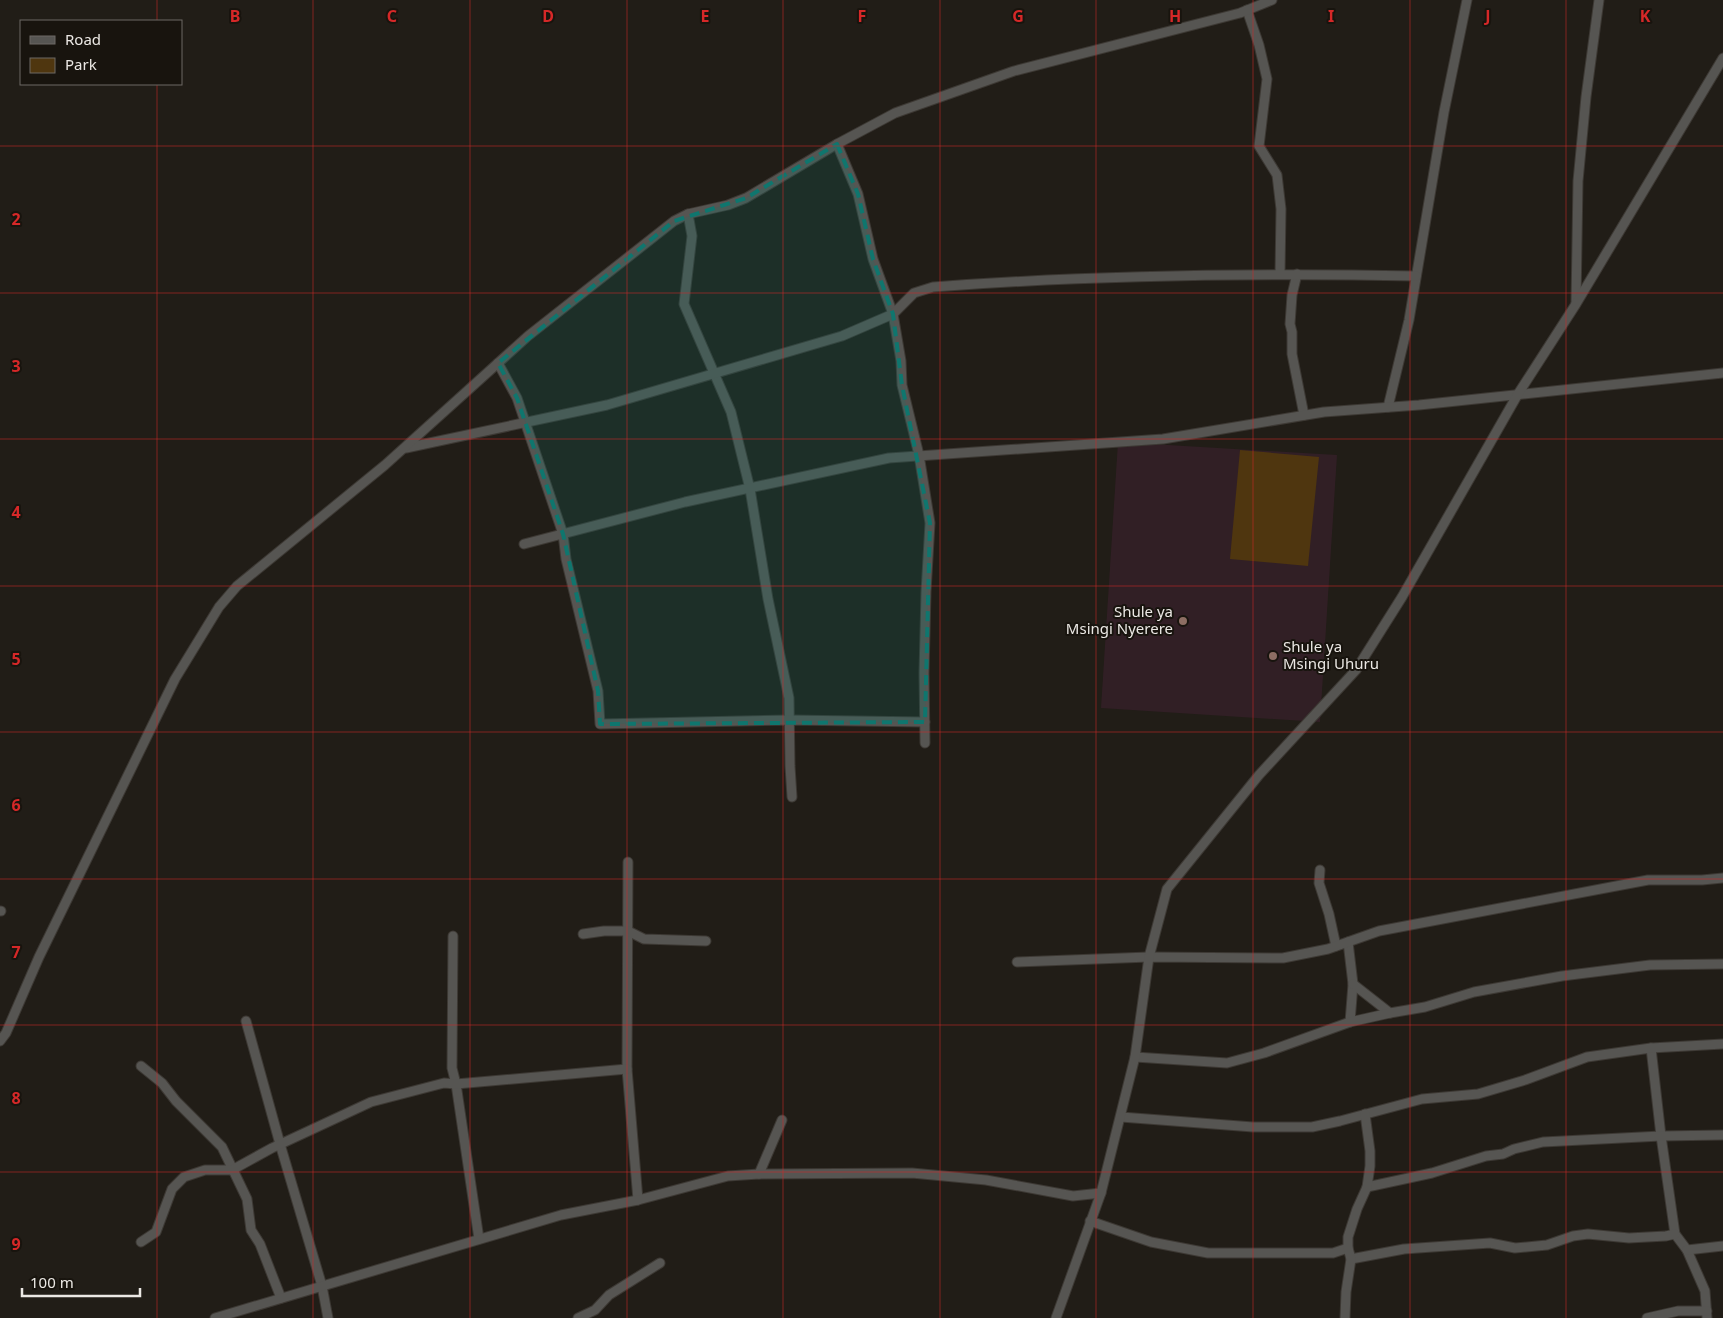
<svg xmlns="http://www.w3.org/2000/svg" width="1723" height="1318" viewBox="0 0 1723 1318" font-family="'Noto Sans',sans-serif">
<style>
.education{fill:#311f25}
.green{fill:#4f360f}
.lines{fill:none;stroke-linecap:round;stroke-linejoin:round}
.street-casing{stroke:#3d3934;stroke-width:11}
.street{stroke:#565552;stroke-width:9}
.marked{fill:#0f766e;fill-opacity:0.2;stroke:#0f766e;stroke-width:4;stroke-dasharray:10 6;stroke-linejoin:round}
.grid{fill:none;stroke:#d62828;stroke-width:1;stroke-opacity:0.55}
.education-dot{fill:#8d6e63;stroke:#18140e;stroke-width:2}
.labels{text-anchor:middle;stroke-width:4;stroke-linejoin:round;paint-order:stroke}
.poi-label{font-size:15px;fill:#ebe8e4;stroke:#18140e;text-anchor:end}
.grid-label{font-size:16px;text-anchor:middle;font-weight:bold;fill:#d62828;stroke:#18140e;stroke-width:4;stroke-linejoin:round;paint-order:stroke}
</style>
<rect width="100%" height="100%" fill="#211d17"/>
<!-- education -->
<path class="education" d="M1118 442 1337 455 1320 722 1101 708Z"/>
<!-- green -->
<path class="green" d="M1240 450 1319 457 1308 566 1230 559Z"/>
<g class="lines">
<defs>
<g id="street">
<path d="M1247 10 1259 45 1267 79 1259 146 1277 175 1281 209 1280 274"/>
<path d="M837 144 858 194 873 259 893 314 901 361 902 385 919 455 930 523 926 592 924 673 925 743"/>
<path d="M688 214 692 236 684 304 731 412 750 489 768 599 789 698 790 766 792 797"/>
<path d="M1297 274 1292 295 1290 324 1292 332V354L1304 415"/>
<path d="M1576 303 1578 181 1586 97 1599 0"/>
<path d="M498 363 517 398 563 534 566 559 598 691 600 724 790 720 925 722"/>
<path d="M1388 407 1409 320 1444 112 1467 0"/>
<path d="M406 448 607 405 842 336 893 314 914 293 933 287C1094 275 1255 273 1416 276"/>
<path d="M524 544 685 502 889 458 1163 439 1324 412 1419 405 1723 373"/>
<path d="M628 862 627 1069 638 1200"/>
<path d="M1320 870 1319 883 1329 914 1336 946"/>
<path d="M0 911H1"/>
<path d="M583 934 604 931H628L644 939 706 941"/>
<path d="M453 936 452 1068 456 1084 479 1239"/>
<path d="M1348 942 1353 984 1350 1022"/>
<path d="M1017 962 1149 957 1283 958 1328 949 1379 931 1648 880H1702L1723 878"/>
<path d="M1353 984 1390 1013"/>
<path d="M246 1021 280 1144 322 1286 328 1318"/>
<path d="M0 1041 6 1033 39 957 175 679 219 607 237 586 385 465 528 336 674 221 688 214 728 205 746 198 837 144 895 113 1014 71 1240 13 1272 0"/>
<path d="M1651 1048 1661 1136 1675 1234 1687 1250 1705 1291 1707 1318"/>
<path d="M1135 1057 1227 1063 1264 1053 1350 1022 1390 1013 1425 1007 1474 992 1562 976 1650 965 1723 964"/>
<path d="M141 1066 162 1083 176 1101 222 1147 247 1199 251 1230 260 1244 281 1298"/>
<path d="M1121 1117 1253 1127H1312L1340 1121 1422 1099 1478 1094 1525 1080 1587 1057 1651 1048 1723 1044"/>
<path d="M759 1174 782 1120"/>
<path d="M1367 1187 1432 1173 1486 1156 1503 1154 1514 1149 1543 1142 1661 1136 1723 1135"/>
<path d="M1090 1221 1151 1242 1208 1253H1333L1348 1248"/>
<path d="M141 1242 156 1232 172 1189 184 1177 205 1170H232L272 1148 371 1102 444 1083 456 1084 627 1069"/>
<path d="M1687 1250 1723 1246"/>
<path d="M1351 1259 1404 1249 1490 1243 1515 1248 1547 1245 1573 1236 1588 1234 1629 1238 1666 1236 1675 1234"/>
<path d="M215 1318 561 1215 638 1200 728 1176 759 1174 912 1173 986 1180 1073 1196 1101 1193"/>
<path d="M578 1318 595 1310 609 1295 660 1263"/>
<path d="M1056 1318 1101 1193 1135 1057 1149 957 1167 889 1259 775 1356 670 1402 597 1518 394 1576 304 1723 58"/>
<path d="M1345 1318 1346 1292 1351 1259 1348 1248V1237L1357 1209 1367 1187 1370 1166V1151L1365 1114"/>
<path d="M1647 1318 1678 1311H1707"/>
</g>
</defs>
<!-- street casing -->
<use href="#street" class="street-casing"/>
<!-- street -->
<use href="#street" class="street"/>
</g>
<!-- marked area -->
<path class="marked" d="M837 144 858 194 873 259 893 314 902 385 930 523 925 722 600 724 598 691 563 534 517 398 498 363 674 221 746 198Z"/>
<!-- grid -->
<path class="grid" d="M157 0V21M313 0V1318M470 0V1318M627 0V1318M783 0V1318M940 0V1318M1096 0V1318M1253 0V1318M1410 0V1318M1566 0V1318M157 84V1318M0 146H1723M0 293H1723M0 439H1723M0 586H1723M0 732H1723M0 879H1723M0 1025H1723M0 1172H1723"/>
<!-- markers -->
<g class="education-dot">
<circle cx="1183" cy="621" r="5"/>
<circle cx="1273" cy="656" r="5"/>
</g>
<g class="labels">
<!-- poi labels -->
<g class="poi-label">
<text x="1173" y="617">Shule ya<tspan x="1173" dy="17">Msingi Nyerere</tspan></text>
<text x="1283" y="652" text-anchor="start">Shule ya<tspan x="1283" dy="17">Msingi Uhuru</tspan></text>
</g>
</g>
<g class="grid-label">
<text x="235" y="22">B</text>
<text x="392" y="22">C</text>
<text x="548" y="22">D</text>
<text x="705" y="22">E</text>
<text x="862" y="22">F</text>
<text x="1018" y="22">G</text>
<text x="1175" y="22">H</text>
<text x="1331" y="22">I</text>
<text x="1488" y="22">J</text>
<text x="1645" y="22">K</text>
<text x="16" y="225">2</text>
<text x="16" y="372">3</text>
<text x="16" y="518">4</text>
<text x="16" y="665">5</text>
<text x="16" y="811">6</text>
<text x="16" y="958">7</text>
<text x="16" y="1104">8</text>
<text x="16" y="1250">9</text>
</g>
<!-- legend -->
<rect x="20" y="20" width="162" height="65" fill="#18140e" stroke="#6c6964"/>
<rect x="30" y="36" width="25" height="8" fill="#565552" stroke="#6c6964"/>
<text x="65" y="45" font-size="15" fill="#ebe8e4">Road</text>
<rect x="30" y="58" width="25" height="15" fill="#4f360f" stroke="#6c6964"/>
<text x="65" y="70" font-size="15" fill="#ebe8e4">Park</text>
<!-- scale -->
<path d="M22 1288v8h118v-8" fill="none" stroke="#ebe8e4" stroke-width="2.5"/>
<text x="30" y="1288" font-size="15" fill="#ebe8e4" stroke="#18140e" stroke-width="4" paint-order="stroke">100 m</text>
</svg>
